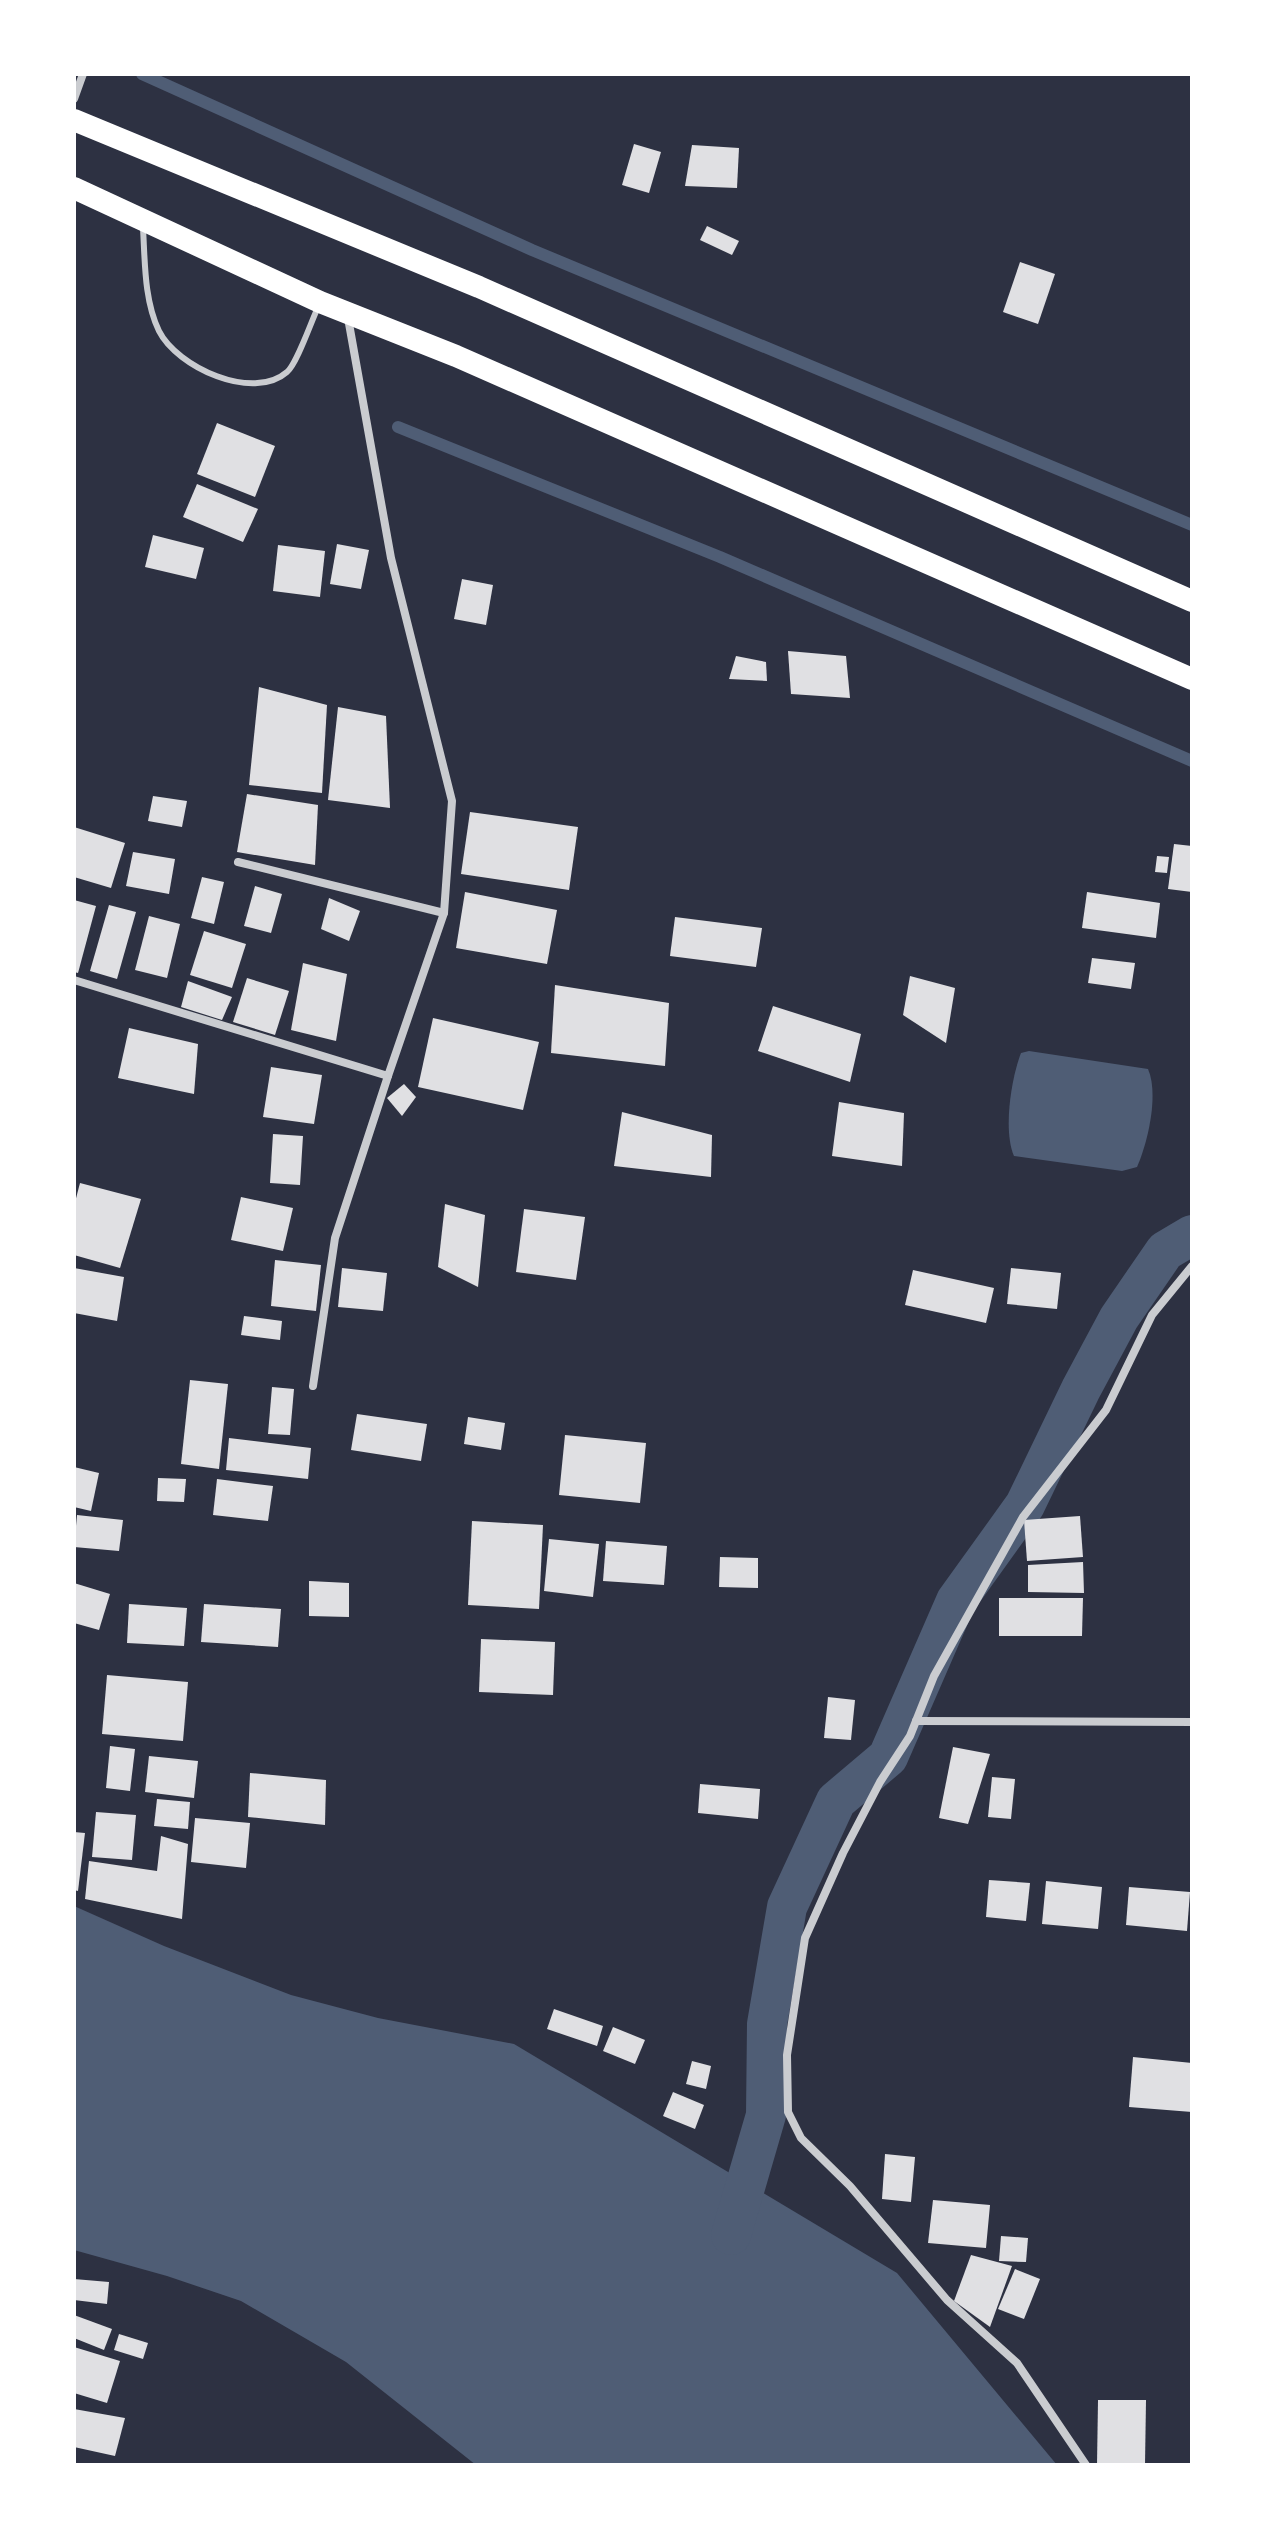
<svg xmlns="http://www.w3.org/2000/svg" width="1266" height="2539" viewBox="0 0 1266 2539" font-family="Quicksand,sans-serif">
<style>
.water{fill:#4f5d75}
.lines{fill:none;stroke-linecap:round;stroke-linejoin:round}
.stream{stroke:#4f5d75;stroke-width:12}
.canal{stroke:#4f5d75;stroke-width:40}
.building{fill:#e0e0e3}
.service{stroke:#caccd0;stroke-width:6}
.minor{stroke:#caccd0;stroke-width:8}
.trunk{stroke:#fff;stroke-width:22}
</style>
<rect width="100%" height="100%" fill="#2d3142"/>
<!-- water -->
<g class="water">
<path d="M1029 1051 1148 1069C1159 1094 1148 1142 1137 1167L1122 1171 1014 1156C1003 1131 1011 1079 1021 1053Z"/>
<path d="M74 1906 164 1946 291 1995 378 2018 514 2044 897 2273 1057 2465H476L346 2362 241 2301 167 2276 74 2250Z"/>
</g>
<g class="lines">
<!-- stream -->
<g class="stream">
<path d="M142 74 532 250 1192 525"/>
<path d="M398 427 720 557 1192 761"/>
</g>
<!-- canal -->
<path class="canal" d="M731 2235 766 2115 767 2024 787 1907 836 1801 888 1757 956 1601 1025 1505 1081 1389 1119 1318 1165 1251 1192 1235"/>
</g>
<!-- building -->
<g class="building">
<path d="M634 144 661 152 649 193 622 185Z"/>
<path d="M692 145 739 148 737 188 685 186Z"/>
<path d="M707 226 739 241 732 255 700 240Z"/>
<path d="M1020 262 1055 274 1038 324 1003 312Z"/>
<path d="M217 423 275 446 255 497 197 474Z"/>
<path d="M197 484 258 509 243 542 183 517Z"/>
<path d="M153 535 204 548 196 579 145 567Z"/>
<path d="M337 544 369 550 361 589 330 584Z"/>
<path d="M278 545 325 551 320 597 273 591Z"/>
<path d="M462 579 493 585 486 625 454 619Z"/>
<path d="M788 651 846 656 850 698 791 694Z"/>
<path d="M736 656 766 662 767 681 729 679Z"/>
<path d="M259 687 327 705 322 793 249 785Z"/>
<path d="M338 707 386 716 390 808 328 800Z"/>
<path d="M247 794 318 805 315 865 237 852Z"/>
<path d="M153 796 187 801 182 827 148 821Z"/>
<path d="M470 812 578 827 569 890 461 874Z"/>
<path d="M74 827 125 843 111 888 74 877Z"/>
<path d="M1174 844 1192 846V892L1168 889Z"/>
<path d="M133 852 175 859 169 894 126 886Z"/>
<path d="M1157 856 1169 857 1167 873 1155 872Z"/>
<path d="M202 877 224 882 214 924 191 918Z"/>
<path d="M255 886 282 894 271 933 244 926Z"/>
<path d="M465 892 557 910 547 964 456 948Z"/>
<path d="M1087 892 1160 903 1156 938 1082 928Z"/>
<path d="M329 898 360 911 349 941 321 929Z"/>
<path d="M74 900 96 906 78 973 74 972Z"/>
<path d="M109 905 136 912 117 979 90 971Z"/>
<path d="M149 916 180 924 167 978 135 970Z"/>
<path d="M675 917 762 928 756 967 670 956Z"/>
<path d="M204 931 246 944 232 988 190 975Z"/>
<path d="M1092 958 1135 963 1131 989 1088 983Z"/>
<path d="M303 963 347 974 336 1041 291 1030Z"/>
<path d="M910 976 955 988 946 1043 903 1015Z"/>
<path d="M247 978 289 991 275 1035 233 1022Z"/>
<path d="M188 981 232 997 222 1020 181 1007Z"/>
<path d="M555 985 669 1003 665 1066 551 1053Z"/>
<path d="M773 1006 861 1034 850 1082 758 1051Z"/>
<path d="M433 1018 539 1042 523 1110 418 1087Z"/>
<path d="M129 1028 198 1044 194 1094 118 1078Z"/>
<path d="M271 1067 322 1075 314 1124 263 1117Z"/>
<path d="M404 1084 416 1097 402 1116 387 1098Z"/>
<path d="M839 1102 904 1113 902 1166 832 1156Z"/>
<path d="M622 1112 712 1135 711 1177 614 1166Z"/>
<path d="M273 1134 303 1136 300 1185 270 1183Z"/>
<path d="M80 1183 141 1199 120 1268 74 1255V1206Z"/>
<path d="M241 1197 293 1208 283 1251 231 1240Z"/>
<path d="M445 1204 485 1215 478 1287 438 1267Z"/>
<path d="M524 1209 585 1217 576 1280 516 1272Z"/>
<path d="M275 1260 321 1265 316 1311 271 1306Z"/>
<path d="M74 1268 124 1277 117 1321 74 1313Z"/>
<path d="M342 1268 387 1273 383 1311 338 1307Z"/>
<path d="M1011 1268 1061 1273 1057 1309 1007 1304Z"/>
<path d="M913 1270 994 1288 986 1323 905 1305Z"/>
<path d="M244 1316 282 1321 280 1340 241 1335Z"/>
<path d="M190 1380 228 1384 219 1469 181 1464Z"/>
<path d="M272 1387 294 1389 290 1435 268 1434Z"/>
<path d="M357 1414 427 1424 421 1461 351 1450Z"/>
<path d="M468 1417 505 1423 501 1450 464 1444Z"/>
<path d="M565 1435 646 1443 640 1503 559 1495Z"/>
<path d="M229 1438 311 1448 308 1479 226 1470Z"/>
<path d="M74 1467 99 1473 91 1511 74 1507Z"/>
<path d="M158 1478 186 1479 184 1502 157 1501Z"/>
<path d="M217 1479 273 1486 268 1521 213 1515Z"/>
<path d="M77 1515 123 1520 119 1551 74 1547Z"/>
<path d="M1080 1516 1083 1557 1027 1561 1024 1520Z"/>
<path d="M472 1521 543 1525 539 1609 468 1605Z"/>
<path d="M549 1539 599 1544 593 1597 544 1591Z"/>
<path d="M606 1541 667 1546 664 1585 603 1581Z"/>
<path d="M720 1557 758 1558V1588L719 1587Z"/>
<path d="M1083 1562 1084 1593 1028 1592V1565Z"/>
<path d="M309 1581 349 1583V1617L309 1616Z"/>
<path d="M74 1583 110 1594 99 1630 74 1623Z"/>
<path d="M999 1598H1083L1082 1636H999Z"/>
<path d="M129 1604 187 1608 184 1646 127 1643Z"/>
<path d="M204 1604 281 1609 278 1647 201 1642Z"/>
<path d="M481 1639 555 1642 553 1695 479 1692Z"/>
<path d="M107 1675 188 1682 183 1741 102 1734Z"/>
<path d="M828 1697 855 1700 851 1740 824 1738Z"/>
<path d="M110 1746 135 1749 130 1791 106 1788Z"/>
<path d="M953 1747 990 1754 968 1824 939 1818Z"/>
<path d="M149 1756 198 1761 194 1798 145 1792Z"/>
<path d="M250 1773 326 1780 325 1825 248 1817Z"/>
<path d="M992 1777 1015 1779 1011 1819 988 1817Z"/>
<path d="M700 1784 760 1789 758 1819 698 1813Z"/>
<path d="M157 1799 190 1802 188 1829 154 1826Z"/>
<path d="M96 1812 136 1815 132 1860 92 1857Z"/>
<path d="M195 1818 250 1823 246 1868 191 1862Z"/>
<path d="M74 1832 85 1833 78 1891 74 1890Z"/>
<path d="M161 1836 188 1844 182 1919 85 1899 89 1861 157 1871Z"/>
<path d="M989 1880 1030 1883 1026 1921 986 1917Z"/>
<path d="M1046 1881 1102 1887 1098 1929 1042 1924Z"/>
<path d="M1129 1887 1190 1892 1187 1931 1126 1925Z"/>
<path d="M554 2009 603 2026 597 2046 547 2029Z"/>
<path d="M613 2027 645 2040 635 2064 603 2051Z"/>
<path d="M1133 2057 1192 2063V2112L1129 2107Z"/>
<path d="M692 2061 711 2066 706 2089 686 2084Z"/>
<path d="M673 2092 704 2105 695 2129 663 2116Z"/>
<path d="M885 2154 915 2157 911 2202 882 2199Z"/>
<path d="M933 2200 990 2205 986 2248 928 2243Z"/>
<path d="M1001 2236 1028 2238 1026 2262 999 2261Z"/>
<path d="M971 2255 1012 2266 990 2327 954 2301Z"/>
<path d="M1015 2269 1040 2279 1024 2319 998 2309Z"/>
<path d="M74 2279 109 2282 107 2304 74 2300Z"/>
<path d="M74 2315 112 2329 104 2350 74 2338Z"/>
<path d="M119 2334 148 2343 143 2359 114 2350Z"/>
<path d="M74 2347 120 2361 107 2403 74 2393Z"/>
<path d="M1098 2400H1146L1145 2465H1097Z"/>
<path d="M74 2409 125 2418 115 2456 74 2447Z"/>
</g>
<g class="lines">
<!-- service -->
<path class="service" d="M143 228C145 261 144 300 159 331 177 367 253 402 287 372 297 364 312 319 319 305"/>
<!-- minor -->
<g class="minor">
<path d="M74 99 83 74"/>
<path d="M238 862 444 913"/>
<path d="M74 980 388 1076 444 913 452 801 391 558 348 318"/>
<path d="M313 1386 335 1238 388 1076"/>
<path d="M916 1721 1192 1722"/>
<path d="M1086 2465 1017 2363 947 2300 850 2186 801 2138 788 2112 787 2055 805 1938 843 1853 880 1782 910 1736 934 1676 1023 1517 1106 1410 1152 1315 1192 1266"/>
</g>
<!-- trunk -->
<g class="trunk">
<path d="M74 120 479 287 1192 601"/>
<path d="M74 188 320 302 456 356 1192 679"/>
</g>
</g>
<!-- border -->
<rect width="1266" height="2539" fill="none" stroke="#ffffff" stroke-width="152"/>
</svg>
